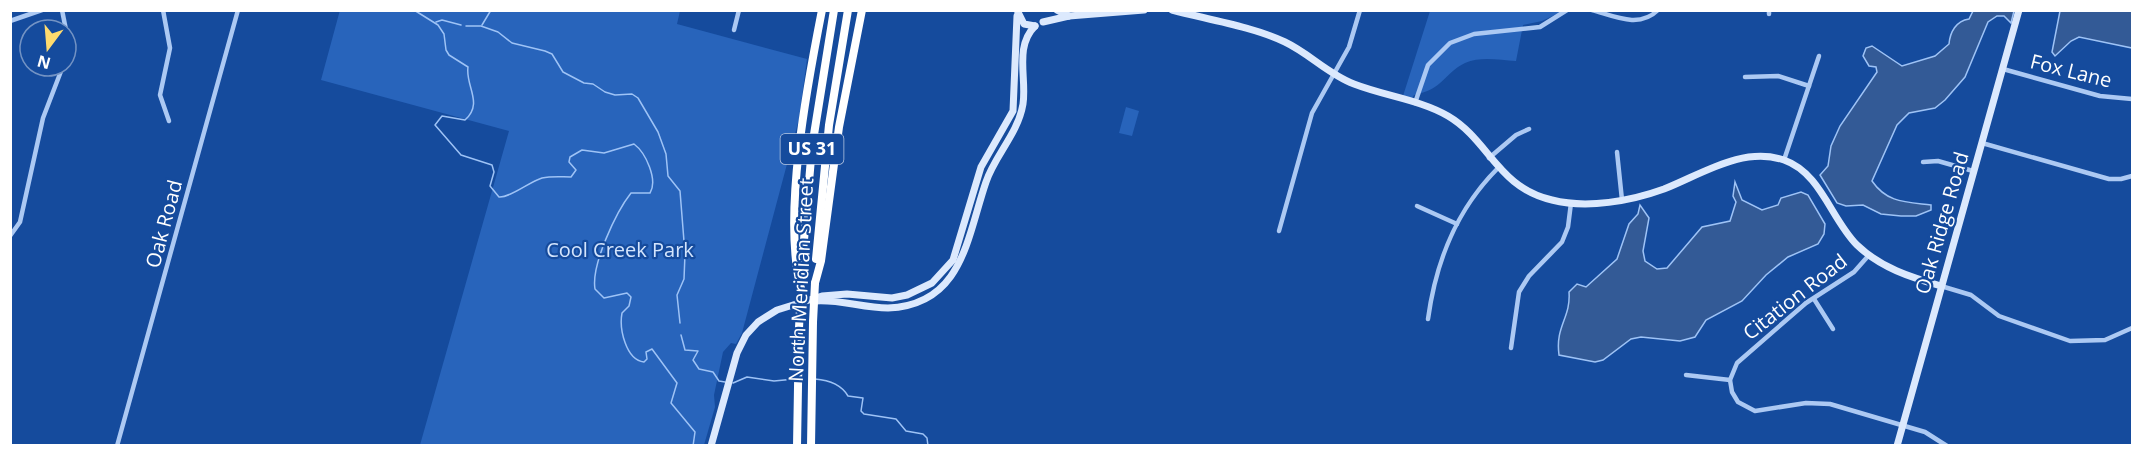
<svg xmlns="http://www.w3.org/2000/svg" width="2143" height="456" viewBox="0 0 2143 456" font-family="'Open Sans',sans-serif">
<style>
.green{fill:#2864bb}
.water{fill:#335a96;stroke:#9ec3f6;stroke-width:1.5}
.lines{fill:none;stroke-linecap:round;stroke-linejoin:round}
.stream{stroke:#9ec3f6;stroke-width:1.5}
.street{stroke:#acc9f3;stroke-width:4.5}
.secondary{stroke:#dce9fd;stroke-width:7}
.highway{stroke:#fff;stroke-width:8}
.highway-bridge{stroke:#fff;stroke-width:8}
.labels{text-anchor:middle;stroke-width:4.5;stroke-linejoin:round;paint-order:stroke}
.shield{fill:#154b9d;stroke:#b9c9e2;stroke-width:1.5}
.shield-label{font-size:18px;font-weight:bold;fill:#fff}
.street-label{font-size:20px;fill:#fff;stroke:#154b9d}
.park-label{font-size:20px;fill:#d4e5fd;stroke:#154b9d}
</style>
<rect width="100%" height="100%" fill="#154b9d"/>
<!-- green -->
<g class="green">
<path d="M340 10 680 11 677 24 807 59 799 119 742 333 736 344 731 343 723 352 714 395 715 407 704 445H420L509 131 321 80Z"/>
<path d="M1430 11H1563L1542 21 1523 25 1516 61C1499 60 1481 56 1465 63 1444 73 1444 89 1414 95L1411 100 1403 96Z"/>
<path d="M1126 107 1139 111 1132 136 1119 133Z"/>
</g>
<!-- water -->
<g class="water">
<path d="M1973 11H2014L2011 23 2004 16H1997L1988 22 1965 77 1945 100 1935 108 1909 113 1897 125 1872 181C1887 203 1906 202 1931 205V210L1916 216H1901L1881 214 1863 205 1846 206 1837 203 1820 175 1828 166 1831 146 1840 126 1877 72 1876 67 1869 66 1863 56 1866 48 1872 46 1902 66 1935 56 1949 44C1950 32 1956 21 1969 19Z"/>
<path d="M2060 11H2132V48L2079 37 2071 41 2055 56 2052 52Z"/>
<path d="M1735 182 1742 200 1762 210 1778 205 1781 198 1801 192 1808 195 1825 224 1824 234 1818 244 1788 257 1766 275 1742 301 1706 320 1695 337 1680 341 1641 337 1631 339 1603 360 1595 362 1559 355C1555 326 1571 318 1569 292L1577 284 1586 287 1617 259 1629 224 1638 214 1640 205 1649 218 1643 251 1645 261 1657 269 1667 268 1702 227 1730 221 1736 202 1733 196Z"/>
</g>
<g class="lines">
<!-- stream -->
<g class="stream">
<path d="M414 10 438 25 444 34 446 50 449 55 468 67C465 86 484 103 465 120L442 116 435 125 461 155 492 165 494 172 490 186 499 197C510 198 529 182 542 178 552 176 561 177 571 177L576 170 569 162 570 157 582 150 604 153 634 144C646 153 658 180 650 193H631C616 212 591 265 595 289L604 298 627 293 631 297 629 306 622 313C619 329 626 360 644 362L647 359 646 352 652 349 677 383 671 403 695 432 693 446"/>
<path d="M436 22 442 20 461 25"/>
<path d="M482 25 491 10"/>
<path d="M466 26H481L498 32 512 43 545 51 552 54 563 72 584 83 593 84 605 92 615 95 632 94 638 98 658 132 666 154 668 176 680 191 685 254 684 279 677 295 680 323"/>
<path d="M681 335 685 350 698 351 693 360 699 369 713 372 719 381 725 382"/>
<path d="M815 379C828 380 841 384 848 396L863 398 861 411 864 414 896 419 906 431 923 434 927 438 928 446"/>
<path d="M733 383 747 377 774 381 795 379"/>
</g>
<!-- street -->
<g class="street">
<path d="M62 10 66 30"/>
<path d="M163 10 170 48 160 95 169 121"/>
<path d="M1592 10C1614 16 1639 29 1658 10"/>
<path d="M1769 10V14"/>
<path d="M10 21 42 10"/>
<path d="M66 30V56"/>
<path d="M734 30 739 10"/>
<path d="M2003 69 2100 96 2132 99"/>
<path d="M1745 77 1778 76 1809 86"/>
<path d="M1415 103 1428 65 1450 43 1474 34 1540 27 1567 10"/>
<path d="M1982 143 2109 179H2121L2132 176"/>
<path d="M1617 152 1622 200"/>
<path d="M1489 158 1516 135 1529 129"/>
<path d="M1784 160 1819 56"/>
<path d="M1923 162 1938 161 1973 171"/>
<path d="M1417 206 1457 224"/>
<path d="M1279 231 1312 113 1349 47 1360 10"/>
<path d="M10 236 20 222 43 118 63 66"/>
<path d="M1869 255 1854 272 1806 303 1737 363 1730 380 1732 392 1738 402 1755 411 1806 403 1830 404 1925 432 1947 446"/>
<path d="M1941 286 1971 295 1999 316 2070 341 2105 340 2132 328"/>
<path d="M1814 299 1833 329"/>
<path d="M1428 319C1436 261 1456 210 1498 168"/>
<path d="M1511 348 1519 292 1529 276 1562 242 1568 227 1571 203"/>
<path d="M1686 375 1730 380"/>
<path d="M117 446 238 10"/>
</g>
<!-- secondary -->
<g class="secondary">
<path d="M1017 10 1024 24 1035 26"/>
<path d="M1057 10 1069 16"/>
<path d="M1172 10C1206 19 1254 27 1285 42 1310 54 1328 74 1354 84 1385 96 1421 100 1448 116 1489 140 1498 188 1552 200 1587 209 1631 201 1664 189 1702 174 1743 146 1784 160 1821 173 1831 219 1857 245 1881 268 1910 277 1941 286"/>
<path d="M1043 22 1069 16 1144 10"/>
<path d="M815 301C839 299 863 308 888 308 963 305 967 237 986 182 995 155 1018 134 1023 104 1027 78 1014 47 1035 26"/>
<path d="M711 446 737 353 746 335 758 322 777 310 822 296 847 294 892 298 907 295 932 283 953 260 981 167 1013 111 1017 16"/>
<path d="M1897 446 2019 10"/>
</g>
<!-- highway -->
<g class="highway">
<path d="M816 259 829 125 848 10"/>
<path d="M801 275 812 147 834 10"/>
<path d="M815 283 821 261 839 127 862 10"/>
<path d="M801 289C782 216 807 86 822 10"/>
<path d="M797 446 799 328"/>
<path d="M811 446 813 322"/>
</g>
<!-- highway-bridge -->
<g class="highway-bridge">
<path d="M813 322 815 283"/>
<path d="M799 328 801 289"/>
</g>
</g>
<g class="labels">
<!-- shield labels -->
<rect class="shield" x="780.5" y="134" width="63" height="30" rx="4.5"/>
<g class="shield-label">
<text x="812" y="155">US 31</text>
</g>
<!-- street labels -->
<g class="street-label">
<text transform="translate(2071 71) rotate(14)" y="7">Fox Lane</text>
<text transform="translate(1942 223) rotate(-74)" y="7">Oak Ridge Road</text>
<text transform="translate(164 224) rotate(-75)" y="7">Oak Road</text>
<text transform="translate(801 280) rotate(-87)" y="7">North Meridian Street</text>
<text transform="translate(1795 297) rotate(-38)" y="7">Citation Road</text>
</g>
<!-- park labels -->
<g class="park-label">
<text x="620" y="257">Cool Creek Park</text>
</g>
</g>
<!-- border -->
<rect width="2143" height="456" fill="none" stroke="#ffffff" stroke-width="24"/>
<!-- north arrow -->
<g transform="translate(48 48) rotate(196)"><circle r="28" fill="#154b9d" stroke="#7393c4" stroke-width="1.5"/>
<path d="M0-4.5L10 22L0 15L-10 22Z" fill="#ffdb6e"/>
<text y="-9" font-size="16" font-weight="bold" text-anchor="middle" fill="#ffffff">N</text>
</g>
</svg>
